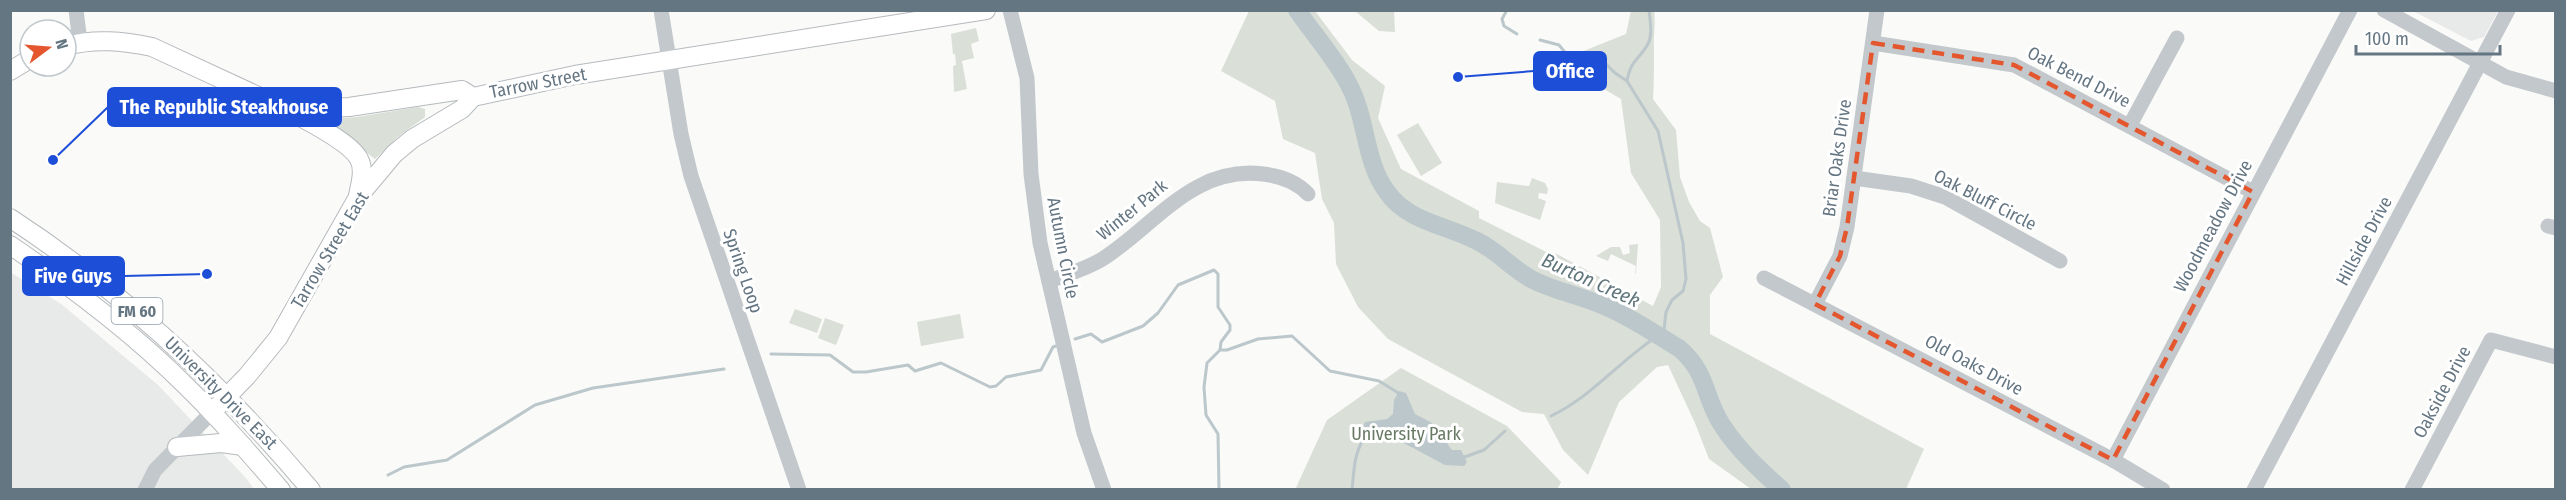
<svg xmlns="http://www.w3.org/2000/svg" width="2566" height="500" viewBox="0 0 2566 500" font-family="'Fira Sans Condensed',sans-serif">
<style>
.built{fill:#e8e9e9}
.green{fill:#dadfd7}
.water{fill:#bbc7cb}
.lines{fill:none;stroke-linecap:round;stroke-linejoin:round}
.stream{stroke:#bbc7cb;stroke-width:3}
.river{stroke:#bbc7cb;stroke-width:18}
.major-casing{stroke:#b5babe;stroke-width:20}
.minor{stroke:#c3c8cc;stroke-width:15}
.major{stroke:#fff;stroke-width:18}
.marked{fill:none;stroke:#e4572e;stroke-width:4.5;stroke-dasharray:12 8;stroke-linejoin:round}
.labels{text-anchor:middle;stroke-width:6;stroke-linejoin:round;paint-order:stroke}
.shield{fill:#fff;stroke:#939fa8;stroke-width:1.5}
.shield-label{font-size:16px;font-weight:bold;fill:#657683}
.street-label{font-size:18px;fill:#657683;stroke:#fff}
.park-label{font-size:18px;fill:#687a64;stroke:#fff}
.water-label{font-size:20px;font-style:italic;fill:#60757c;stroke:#fff}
.leader{fill:none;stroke:#1d4ed8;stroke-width:2}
.callout-dot{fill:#1d4ed8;stroke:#fff;stroke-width:2}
.callout{fill:#1d4ed8;stroke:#1d4ed8;stroke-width:2}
.callout-label{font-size:20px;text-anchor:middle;font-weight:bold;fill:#fff}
</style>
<rect width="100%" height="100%" fill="#fafaf8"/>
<!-- built -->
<g class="built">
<path d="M2413 11 2498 10V11L2484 37 2471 41Z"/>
<path d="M10 272 61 304 158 385 246 478 254 489H11Z"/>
</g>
<!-- green -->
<g class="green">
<path d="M1249 11H1315L1352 60 1385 86 1378 118 1401 169 1479 211V218L1552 255 1555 253 1653 306 1661 287 1660 220 1631 173 1621 99 1580 75 1576 54 1626 34 1631 11H1654C1656 24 1653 36 1654 50 1654 66 1654 82 1653 99L1676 130 1680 177 1689 202 1700 221 1710 228 1723 277 1710 295V334L1924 449 1906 489H1751L1709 459 1695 423 1668 365 1657 367 1619 402 1588 475 1563 450 1544 414 1522 412 1388 339 1358 307 1336 264 1334 223 1322 199 1315 153 1283 139 1275 101 1221 71Z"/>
<path d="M1355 11H1394L1395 32 1379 31Z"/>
<path d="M976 28 979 41 971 44 974 58 962 61 967 89 954 92 953 66 956 65 955 54H953L951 34Z"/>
<path d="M418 107 425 109V117L399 136 375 159 325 121 328 119 357 117Z"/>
<path d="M1418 123 1442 163 1421 176 1397 135Z"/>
<path d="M1532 178 1545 183 1548 189 1547 194 1539 193 1538 198 1546 201 1540 220 1495 203 1497 182 1529 186Z"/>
<path d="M1638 244 1636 273 1635 274 1636 266 1611 254 1608 261 1596 256 1611 247H1620L1623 255 1630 253 1629 245Z"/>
<path d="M795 309 822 319 817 333 789 323Z"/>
<path d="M960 314 964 338 921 346 917 322Z"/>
<path d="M825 318 844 325 836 345 818 338Z"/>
<path d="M1401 368 1507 426 1561 482 1557 490H1295L1327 420Z"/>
</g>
<!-- water -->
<path class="water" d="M1399 391 1406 393 1415 414C1424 419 1435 423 1442 432 1447 438 1446 444 1452 450H1461L1467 462 1464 466 1445 465 1385 433 1372 437 1362 429 1365 422 1387 419 1393 414 1394 400Z"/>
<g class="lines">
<!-- stream -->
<g class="stream">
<path d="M1507 10 1502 19 1504 26 1517 34"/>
<path d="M1649 10C1650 21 1653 34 1648 44 1639 60 1631 59 1627 81L1658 131 1683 243 1686 279 1683 291 1672 300 1666 312 1663 339"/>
<path d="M1540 40 1559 45 1568 56 1580 64 1589 65 1605 63 1615 73 1627 81"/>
<path d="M1075 339 1091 334 1102 342 1143 326 1158 313 1178 285 1214 270 1218 274V307L1230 325V330L1221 342 1220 350 1207 363 1204 387 1206 415 1218 434 1219 490"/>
<path d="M1220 350H1227L1258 339 1292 336 1330 371 1379 381 1400 394"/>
<path d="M771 354 830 355 853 372H866L908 365 915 371 941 363 990 387 996 386 1006 377 1041 370 1053 347 1056 346"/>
<path d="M1551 416C1593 396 1620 360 1659 335"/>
<path d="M1462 458 1484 450 1505 431"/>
<path d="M388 475 404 467 447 460 535 405 593 388 724 369"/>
<path d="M1352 490C1354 469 1354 448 1369 432"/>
</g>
<!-- river -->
<path class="river" d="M1297 10C1314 35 1336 59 1349 85 1367 118 1364 161 1387 192 1408 222 1446 225 1477 241 1498 251 1512 269 1533 280 1553 290 1576 295 1597 303 1626 314 1654 333 1680 349 1708 373 1704 398 1722 425 1738 450 1760 470 1782 490"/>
<defs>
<g id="major">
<path d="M66 46C95 38 123 41 152 47L271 102 328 108 349 107 462 90 473 97 575 75 986 10"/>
<path d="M10 71 30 59"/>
<path d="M281 107C300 117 350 141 359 159 365 170 360 184 358 196"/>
<path d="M10 218C125 293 223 385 311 490"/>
<path d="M10 245C72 287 132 332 185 385 219 418 250 454 281 490"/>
<path d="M212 412 247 376 278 338 358 197 379 172 394 154 412 139 462 109 473 97"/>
<path d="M177 447 221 443 243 446"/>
</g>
</defs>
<!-- major casing -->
<use href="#major" class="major-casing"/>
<!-- minor -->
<g class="minor">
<path d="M76 10 80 42"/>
<path d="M661 10 681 134 691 176 799 490"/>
<path d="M1010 10 1027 78 1031 174 1040 243 1084 433 1104 490"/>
<path d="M2384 10 2506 77 2556 91"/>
<path d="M1873 43 2014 65 2253 192"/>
<path d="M2130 125 2177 38"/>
<path d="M1854 178 1911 186 1945 197 2060 261"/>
<path d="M2548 226 2556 228"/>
<path d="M1764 278 2113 460 2163 490"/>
<path d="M1049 281C1068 274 1087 269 1104 258 1155 225 1194 165 1263 174 1280 176 1296 181 1308 194"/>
<path d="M1815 304 1840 256 1847 227 1877 10"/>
<path d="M2113 460 2350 10"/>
<path d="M145 490 155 470 212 412"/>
<path d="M2254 490 2508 10"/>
<path d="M2412 490 2491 340 2556 357"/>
</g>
<!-- major -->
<use href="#major" class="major"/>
</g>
<!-- marked area -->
<path class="marked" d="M1873 43 2014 65 2253 192 2113 460 1815 304 1840 256 1847 227Z"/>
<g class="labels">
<!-- shield labels -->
<rect class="shield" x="111.5" y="298" width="51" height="26" rx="4.5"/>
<g class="shield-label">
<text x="137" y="317">FM 60</text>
</g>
<!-- street labels -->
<g class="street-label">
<text transform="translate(2079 77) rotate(27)" y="6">Oak Bend Drive</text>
<text transform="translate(538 83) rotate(-11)" y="6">Tarrow Street</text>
<text transform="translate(1837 158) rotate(-82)" y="6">Briar Oaks Drive</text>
<text transform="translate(1985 200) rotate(27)" y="6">Oak Bluff Circle</text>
<text transform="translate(1132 210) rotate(-39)" y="6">Winter Park</text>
<text transform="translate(2213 226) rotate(-62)" y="6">Woodmeadow Drive</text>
<text transform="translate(2364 241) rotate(-62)" y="6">Hillside Drive</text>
<text transform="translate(1063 248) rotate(79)" y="6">Autumn Circle</text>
<text transform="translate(330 250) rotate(-59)" y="6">Tarrow Street East</text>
<text transform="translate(743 271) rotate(71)" y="6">Spring Loop</text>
<text transform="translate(1974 365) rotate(28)" y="6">Old Oaks Drive</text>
<text transform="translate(2442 392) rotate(-62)" y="6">Oakside Drive</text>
<text transform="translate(221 393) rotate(45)" y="6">University Drive East</text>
</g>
<!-- park labels -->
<g class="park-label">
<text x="1406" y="440">University Park</text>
</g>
<!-- water labels -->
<g class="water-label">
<text transform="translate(1591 280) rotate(24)" y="7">Burton Creek</text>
</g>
</g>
<!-- callouts -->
<path class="leader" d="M1458 77L1534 71M53 160L108 107M207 274L124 276"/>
<g class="callout-dot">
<circle cx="1458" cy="77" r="6"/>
<circle cx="53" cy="160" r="6"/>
<circle cx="207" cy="274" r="6"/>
</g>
<g class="callout">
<rect x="1534" y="52" width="72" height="38" rx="6"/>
<rect x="108" y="88" width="233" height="38" rx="6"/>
<rect x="23" y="257" width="101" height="38" rx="6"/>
</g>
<g class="callout-label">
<text x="1570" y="78">Office</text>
<text x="224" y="114">The Republic Steakhouse</text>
<text x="73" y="283">Five Guys</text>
</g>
<!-- border -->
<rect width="2566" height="500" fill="none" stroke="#657683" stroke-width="24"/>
<!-- north arrow -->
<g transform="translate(48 48) rotate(74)"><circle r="28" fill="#ffffff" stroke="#c1c8cd" stroke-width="1.5"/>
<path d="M0-4.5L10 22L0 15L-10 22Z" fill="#e4572e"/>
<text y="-9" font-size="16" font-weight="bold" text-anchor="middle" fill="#657683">N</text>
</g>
<!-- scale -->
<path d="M2356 45v9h144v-9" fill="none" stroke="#657683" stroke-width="3"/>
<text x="2365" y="45" font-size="18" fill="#657683" stroke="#ffffff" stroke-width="4.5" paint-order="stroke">100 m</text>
</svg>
